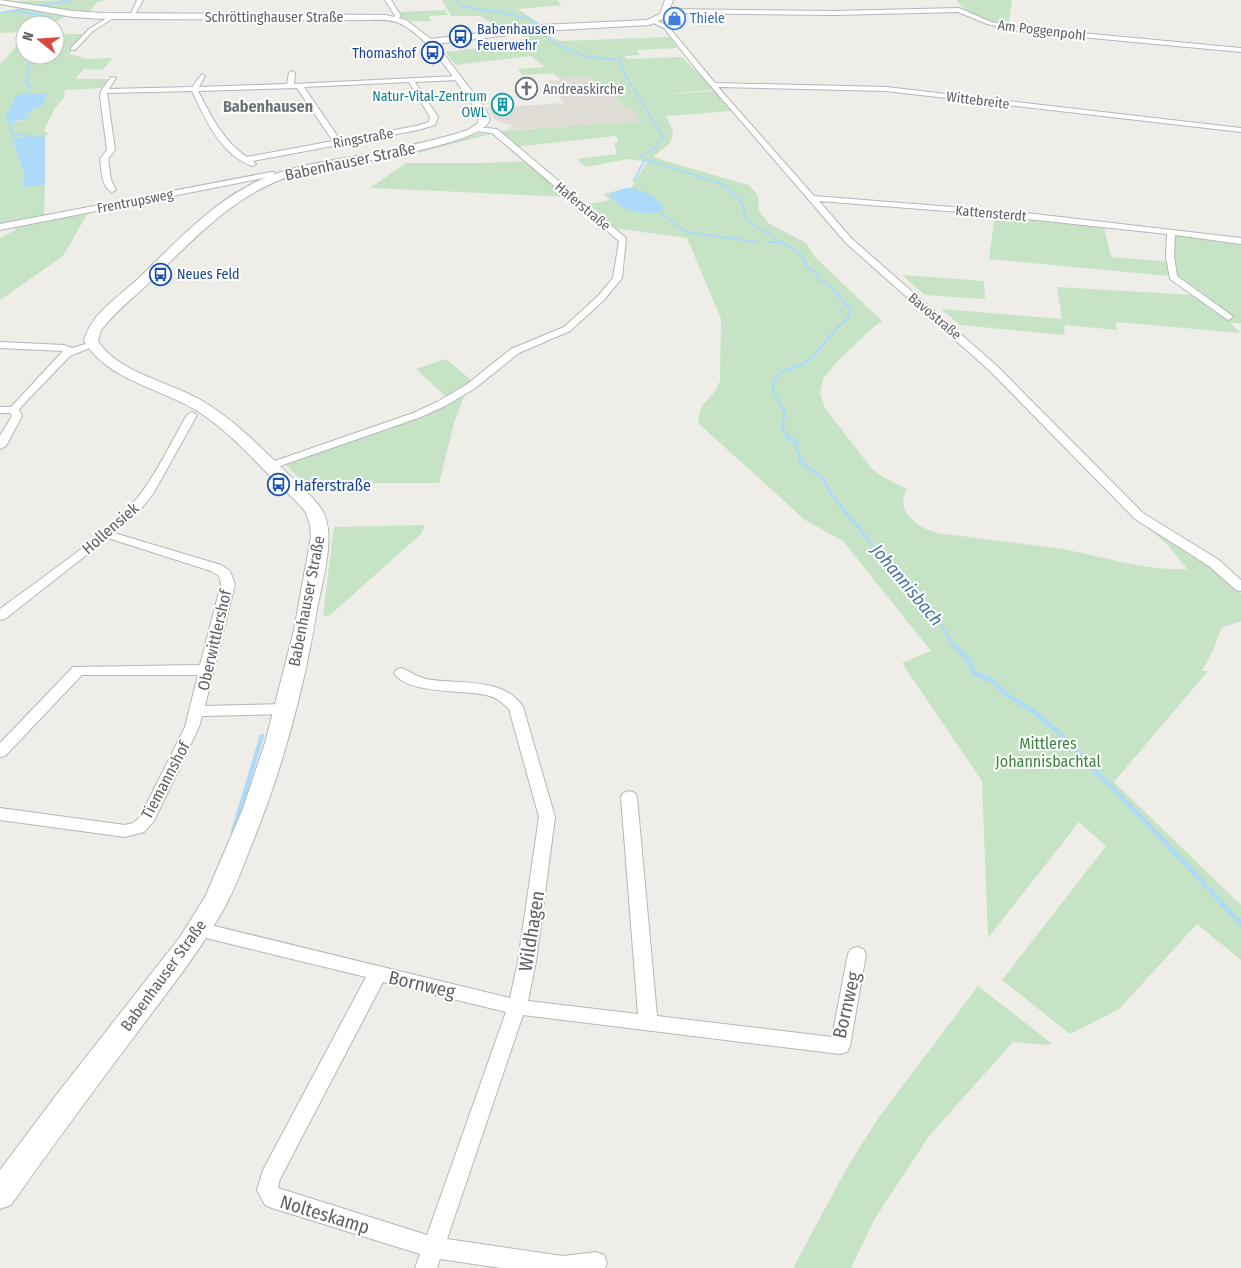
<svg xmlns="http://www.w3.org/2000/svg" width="1241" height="1268" viewBox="0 0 1241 1268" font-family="'Fira Sans Condensed',sans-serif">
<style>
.education{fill:#dfdcd5}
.green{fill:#c6e4c5;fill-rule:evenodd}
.water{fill:#addaf8}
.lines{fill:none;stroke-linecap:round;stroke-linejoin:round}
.stream-far4{stroke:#addaf8;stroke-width:2}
.stream-far3{stroke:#addaf8;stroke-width:2.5}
.stream-far2{stroke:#addaf8;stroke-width:3}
.stream-far1{stroke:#addaf8;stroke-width:4.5}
.stream{stroke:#addaf8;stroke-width:5.5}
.minor-casing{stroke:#b4b7ba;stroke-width:2}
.secondary-casing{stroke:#b3b6ba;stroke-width:2}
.minor{fill:#fff;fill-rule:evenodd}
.secondary{fill:#fff;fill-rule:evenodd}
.labels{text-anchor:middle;stroke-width:4;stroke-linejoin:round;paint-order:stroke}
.far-street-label{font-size:14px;fill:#5e6266;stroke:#fff}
.far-shop-label{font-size:14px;fill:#366cbe;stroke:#fff;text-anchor:start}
.far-transit-label{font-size:14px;fill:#164399;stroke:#fff;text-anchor:start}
.far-worship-label{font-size:14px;fill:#5b616d;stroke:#fff;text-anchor:start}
.far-culture-label{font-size:14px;fill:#0d838f;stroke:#fff;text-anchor:end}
.far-quarter-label{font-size:16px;font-weight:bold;fill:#6f7477;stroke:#fff}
.street-label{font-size:16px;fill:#5e6266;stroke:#fff}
.transit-label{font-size:16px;fill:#164399;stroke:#fff;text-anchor:start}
.park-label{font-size:16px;fill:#3d853e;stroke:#fff}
.water-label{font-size:18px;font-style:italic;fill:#4776a2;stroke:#fff}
.near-street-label{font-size:19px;fill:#5e6266;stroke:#fff}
</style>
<rect width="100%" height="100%" fill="#efede7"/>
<!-- education -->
<path class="education" d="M586 71 608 88 625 108H635L642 121 507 130 512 126 495 120 488 108 563 103 557 91 559 90 548 81 560 80 553 73Z"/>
<!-- green -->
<g class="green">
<path d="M104 0 96 3 89 12 112 14H88L5 1Z"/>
<path d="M442 0H557L562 5 518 9 543 26 503 30 480 16H451Z"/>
<path d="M957 0H1012L1008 27C990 22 967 16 957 0Z"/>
<path d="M22 9 69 15 49 25H25V55H55V34H85L69 54 87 59 113 58 102 70 84 69 75 79H108L102 88 64 90 65 96 55 108 44 130 49 135 12 139 24 174 22 187 45 185 44 217 0 226V64C9 55 20 45 22 32L0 33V13ZM16 95 39 108 29 111 27 119 14 122 5 119Z"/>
<path d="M445 10 448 15 429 16 431 21C418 21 406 24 398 12Z"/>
<path d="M543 29 550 37 561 41 670 37 677 48 637 50 640 55 625 56 627 59 682 57 714 90 654 95 715 91 732 111 666 116 673 131 671 142 653 157 748 185C761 196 758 196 759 211L768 223 806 243 815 257 882 321 870 330 836 363 823 379 820 394 825 408 872 469 883 477 907 489C897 506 908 519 924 528 937 535 955 535 969 537 998 541 1027 544 1056 548 1099 555 1142 571 1187 569L1167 544 1140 521 1194 554 1238 590 1241 594V621L1221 628 1214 648 1202 671H1208L1114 782 1241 905V960L1197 924 1119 1009 1070 1034 1002 980 1106 846 1079 822 988 938 982 781 902 663 931 651 843 541 805 520 699 424 698 417 702 406 716 390 720 381 721 319 687 238 612 228 585 205 610 200 603 194 632 187 647 162 628 159 585 167 577 159 617 154 614 143 617 142 618 139 615 136 515 147 505 138 501 131 641 121 633 108H625L608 88H598L590 76 561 78 557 73 522 75 518 69 545 67 531 56 456 65 445 52 529 42 519 32Z"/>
<path d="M479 133 491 134 414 154 407 152 458 141Z"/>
<path d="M525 161 568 197 370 188 406 163H485Z"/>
<path d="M89 211 63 256 0 300V238L15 230 17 225Z"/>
<path d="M995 216 1104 227 1111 257 1173 262 1175 234 1241 243V323H1230L1241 333 1116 322 1117 330 1065 325 1064 335 960 325 941 309 1062 319 1057 287 1193 295 1169 279V276L989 259Z"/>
<path d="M902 275 984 281 985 299 925 295Z"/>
<path d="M446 359 471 380 469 383 448 399 416 369Z"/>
<path d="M465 393 454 423 439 483H372L373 481 303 482 285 464Z"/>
<path d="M425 525 421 534 330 615 323 616 334 527Z"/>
<path d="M978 986 1051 1043 1048 1045 1013 1042 929 1136 874 1220 851 1268H793L848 1166 879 1117Z"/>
</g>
<!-- water -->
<g class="water">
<path d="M48 93 41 107 29 111 27 119 6 122 5 119 16 95Z"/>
<path d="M45 135V185L22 187 24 174 12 139Z"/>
<path d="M626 188C640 188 656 195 664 207L663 210C650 217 628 212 617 203 613 201 612 197 609 194Z"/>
</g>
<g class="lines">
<!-- stream-far4 -->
<g class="stream-far4">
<path d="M455 0 459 5 465 7 509 14 531 20 551 41 560 46 585 56 620 60 624 73 663 137 657 146 641 157"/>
<path d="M17 11 50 17 32 25"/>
<path d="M0 13 71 0"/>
<path d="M25 94 30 84 25 81 29 72 28 66 38 55"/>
<path d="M14 122 9 126 13 134 30 136 28 137"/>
<path d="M634 181 645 159 723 184 729 190"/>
<path d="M731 192 742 203 745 216 750 223 781 242"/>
<path d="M219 205 236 192"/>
<path d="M657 210 686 232 756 242"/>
<path d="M767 242H781L798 252"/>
</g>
<!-- stream-far3 -->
<path class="stream-far3" d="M782 427 785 412 773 391 774 380 781 372 799 366 812 358 835 330 848 318 850 309 831 287 818 278 819 275 806 266 804 259 796 250"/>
<!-- stream-far2 -->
<path class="stream-far2" d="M783 426 782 429 787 434V438L798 442 796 447 801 458 800 461 823 479 831 494 870 542 881 561 938 621 955 647"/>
<!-- stream-far1 -->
<g class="stream-far1">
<path d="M955 646 968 659 975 673 993 681 1007 695 1028 707 1057 731 1185 863 1240 923"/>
<path d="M233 832 262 736"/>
</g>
<!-- stream -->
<path class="stream" d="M1239 921 1241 924"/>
<defs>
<g id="minor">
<path d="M137 0H143L133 18H129Z"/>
<path d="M385 0H391L401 16 396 20 391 19 395 16Z"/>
<path d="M959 8 991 22 1017 27 1241 48V52L1017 31 987 24 958 12 835 15 666 13 663 11 666 9 835 11Z"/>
<path d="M110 16 115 17 93 31 75 50H71V48L89 29Z"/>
<path d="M653 19 668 26 715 83 886 87 1241 128V132L886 91 718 87 814 196 1026 213 1241 238V244L1175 235 1174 257 1177 276 1231 315 1233 317 1228 320 1170 279 1166 257 1167 234 972 213 819 201 852 239 997 366 1143 513 1219 560 1241 580V591L1236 590 1209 566 1135 519 989 370 846 243 697 70 664 28 651 22Z"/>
<path d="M292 71 295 73 294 84 458 76 461 78 458 80 415 82 438 117 435 125 418 130 253 161 256 164 252 166C221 155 205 119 192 91L107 93 115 150 108 159 111 180 116 190 112 192C101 187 102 170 100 159L107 150 100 96 101 91 111 77 116 78 109 89 192 87 202 74 205 76 199 87 287 84 289 73ZM409 82 430 117 429 122 416 126 340 140 304 87ZM297 88 333 141 247 157C223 141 211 116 198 91Z"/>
<path d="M476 127 497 129 626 238 622 278 604 300 570 331 519 353 474 389 445 406 421 417 274 468H266L264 466 266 464 413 413 437 402 466 385 511 349 564 327 598 296 613 278 619 241 492 133 476 131Z"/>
<path d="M271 172H274V176L0 230V224Z"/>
<path d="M0 342 64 345 72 348 92 342 97 345 70 356 21 407 19 410 22 416 6 446 0 449V436L12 416 10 413H0V407H11L63 351 0 348Z"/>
<path d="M192 412 197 415 153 494 141 509 114 533 221 565 230 571 235 584 205 706 285 704 290 706 292 709 290 712 285 714 202 716 199 727 154 821 144 832 125 837 0 820V808L125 825 133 823 140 817 185 727 198 675H82L5 756 0 757V743L73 667 200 665 221 584 219 576 211 571 108 538 5 619 0 620V609C44 576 93 544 132 504 153 482 171 442 187 415Z"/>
<path d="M401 668C410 671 417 677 426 679 456 685 504 676 523 707L555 817 536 961 528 1001 638 1014 621 797 623 793 629 791 635 793 637 797 657 1016 832 1037 848 954 851 949 857 947 863 949 866 954 850 1046 847 1052 840 1054 523 1015 447 1239 563 1256 596 1252 604 1255 607 1263 605 1268H501L440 1259 437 1268H415L420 1254 272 1208 265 1205 257 1190 263 1170 366 977 198 936 192 934 189 929 192 924 198 922 510 998 518 961 539 817 509 709C502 702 496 697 486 695 463 689 408 695 394 673L396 670ZM383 982 506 1012 427 1235 278 1188 280 1179Z"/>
</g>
<path id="secondary" d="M0 0 73 11 103 13 386 15 406 20 431 39 541 25 647 20 660 14 665 0H673L667 17 649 25 541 31 436 44 485 108 490 119C484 147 331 165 301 173 239 189 194 238 150 282 133 298 115 312 101 330L98 341C117 372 169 382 199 399 233 418 261 448 289 475 300 486 313 496 322 510 337 534 322 582 317 609 304 691 281 774 249 851 242 869 235 888 226 905 198 955 162 999 128 1045 88 1098 49 1151 11 1205L0 1209V1170L57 1094 180 937 205 897 242 811 265 743 294 630 311 537 310 524 305 511C294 498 281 487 270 476 248 453 225 429 199 412 161 388 108 381 84 341 91 313 120 296 140 277 174 244 208 207 250 185 281 168 317 163 352 157 384 151 416 145 448 136L468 130 478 123 479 116 475 108C457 83 426 32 396 22 388 19 378 20 369 20L103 19 73 17 0 4Z"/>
</defs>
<!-- minor casing -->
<use href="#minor" class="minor-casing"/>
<!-- secondary casing -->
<use href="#secondary" class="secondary-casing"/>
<!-- minor -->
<use href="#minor" class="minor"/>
<!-- secondary -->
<use href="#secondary" class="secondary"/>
</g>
<!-- icons -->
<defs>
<symbol id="shop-ring" viewBox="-11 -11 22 22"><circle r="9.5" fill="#fff" stroke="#3f7fe0" stroke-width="1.5"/><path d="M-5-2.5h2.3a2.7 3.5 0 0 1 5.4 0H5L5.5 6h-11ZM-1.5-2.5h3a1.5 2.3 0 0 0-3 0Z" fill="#3f7fe0"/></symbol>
<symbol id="bus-ring" viewBox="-11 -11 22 22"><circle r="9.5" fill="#fff" stroke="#1a4fb4" stroke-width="1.5"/><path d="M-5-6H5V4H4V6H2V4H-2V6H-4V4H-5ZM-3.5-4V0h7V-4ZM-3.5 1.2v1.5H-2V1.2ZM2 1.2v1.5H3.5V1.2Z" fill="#1a4fb4"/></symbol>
<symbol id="church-ring" viewBox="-11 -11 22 22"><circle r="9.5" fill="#fff" stroke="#6b7280" stroke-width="1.5"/><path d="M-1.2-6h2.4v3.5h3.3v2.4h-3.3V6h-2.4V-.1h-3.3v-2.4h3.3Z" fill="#6b7280"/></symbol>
<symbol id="building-ring" viewBox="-11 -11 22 22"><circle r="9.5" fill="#fff" stroke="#0f9aa8" stroke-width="1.5"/><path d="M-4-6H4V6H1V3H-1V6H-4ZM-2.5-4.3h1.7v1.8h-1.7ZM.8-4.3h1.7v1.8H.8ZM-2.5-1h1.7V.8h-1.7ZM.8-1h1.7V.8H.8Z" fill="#0f9aa8"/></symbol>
</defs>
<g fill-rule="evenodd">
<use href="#shop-ring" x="662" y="6" width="25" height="25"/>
<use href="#bus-ring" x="448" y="24" width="25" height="25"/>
<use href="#bus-ring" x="420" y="40" width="25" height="25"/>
<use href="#church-ring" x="514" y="76" width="25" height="25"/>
<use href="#building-ring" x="490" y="92" width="25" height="25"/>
<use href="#bus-ring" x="148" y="262" width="25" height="25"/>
<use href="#bus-ring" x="266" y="472" width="25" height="25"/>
</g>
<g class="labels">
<!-- far-street labels -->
<g class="far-street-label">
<text x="274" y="22">Schröttinghauser Straße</text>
<text transform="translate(1042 30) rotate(7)" y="5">Am Poggenpohl</text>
<text transform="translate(978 100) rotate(7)" y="5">Wittebreite</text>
<text transform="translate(363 138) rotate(-10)" y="5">Ringstraße</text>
<text transform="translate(135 201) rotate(-11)" y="5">Frentrupsweg</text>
<text transform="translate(583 206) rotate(40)" y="5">Haferstraße</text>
<text transform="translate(991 213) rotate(5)" y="5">Kattensterdt</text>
<text transform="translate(935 316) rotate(40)" y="5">Bavostraße</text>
</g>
<!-- far-shop labels -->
<g class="far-shop-label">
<text x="690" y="23">Thiele</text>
</g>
<!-- far-transit labels -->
<g class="far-transit-label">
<text x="477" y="34">Babenhausen<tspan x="477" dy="16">Feuerwehr</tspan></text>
<text x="416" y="58" text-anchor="end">Thomashof</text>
<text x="177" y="279">Neues Feld</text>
</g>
<!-- far-worship labels -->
<g class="far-worship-label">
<text x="543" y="94">Andreaskirche</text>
</g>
<!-- far-culture labels -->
<g class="far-culture-label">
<text x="487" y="101">Natur-Vital-Zentrum<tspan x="487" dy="16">OWL</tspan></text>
</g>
<!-- far-quarter labels -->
<g class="far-quarter-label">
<text x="268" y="112">Babenhausen</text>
</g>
<!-- street labels -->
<g class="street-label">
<text transform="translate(350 161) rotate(-12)" y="6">Babenhauser Straße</text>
<text transform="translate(110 528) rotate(-41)" y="6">Hollensiek</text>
<text transform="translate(306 601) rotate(-79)" y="6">Babenhauser Straße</text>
<text transform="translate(214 640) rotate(-77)" y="6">Oberwittlershof</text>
<text transform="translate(165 780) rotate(-62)" y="6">Tiemannshof</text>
<text transform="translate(163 975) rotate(-54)" y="6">Babenhauser Straße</text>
</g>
<!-- transit labels -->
<g class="transit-label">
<text x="294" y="491">Haferstraße</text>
</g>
<!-- park labels -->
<g class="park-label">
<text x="1048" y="749">Mittleres<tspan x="1048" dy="18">Johannisbachtal</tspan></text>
</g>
<!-- water labels -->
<g class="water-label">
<text transform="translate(907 585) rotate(50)" y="6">Johannisbach</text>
</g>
<!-- near-street labels -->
<g class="near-street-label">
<text transform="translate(531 931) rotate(-81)" y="7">Wildhagen</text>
<text transform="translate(422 984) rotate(13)" y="7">Bornweg</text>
<text transform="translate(846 1005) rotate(-77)" y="7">Bornweg</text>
<text transform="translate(325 1214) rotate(17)" y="7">Nolteskamp</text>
</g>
</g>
<!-- north arrow -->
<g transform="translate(40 40) rotate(287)"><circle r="24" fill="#ffffff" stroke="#bfc0c2"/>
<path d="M0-4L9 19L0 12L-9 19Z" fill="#dc4640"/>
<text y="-8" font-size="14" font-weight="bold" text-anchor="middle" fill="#5e6266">N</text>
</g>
</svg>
